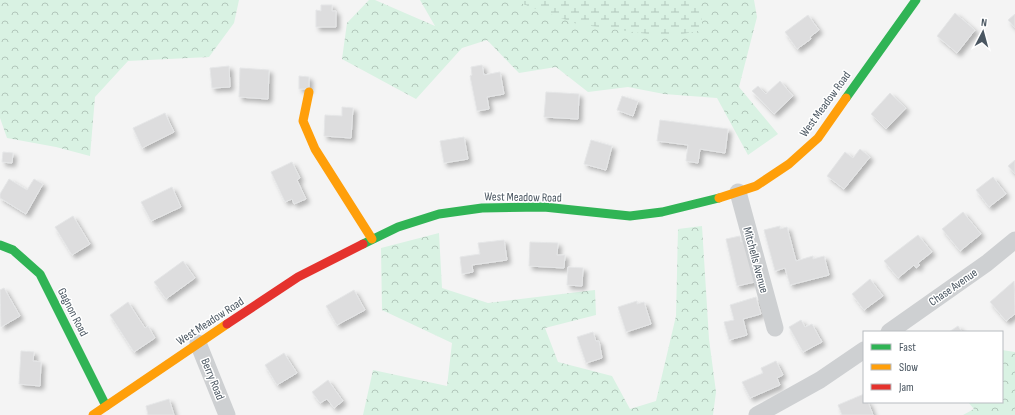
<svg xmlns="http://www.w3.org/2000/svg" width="1015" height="415" viewBox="0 0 1015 415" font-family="'Sofia Sans Condensed',sans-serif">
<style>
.forest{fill:url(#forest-crowns)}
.wetland{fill:url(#wetland-marsh)}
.building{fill:#ddddde;stroke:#e5e6e7;filter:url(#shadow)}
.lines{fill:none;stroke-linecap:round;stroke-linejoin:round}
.street{stroke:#ced0d2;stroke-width:17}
.fast{stroke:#30b455;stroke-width:9}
.slow{stroke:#ff9f0a;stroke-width:9}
.jam{stroke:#e5322d;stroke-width:9}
.labels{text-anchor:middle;stroke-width:3;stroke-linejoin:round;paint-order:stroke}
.street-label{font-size:12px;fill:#4a5661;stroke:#fff}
</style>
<defs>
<pattern id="forest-crowns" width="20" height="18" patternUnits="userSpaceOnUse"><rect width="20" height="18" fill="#d9f2e3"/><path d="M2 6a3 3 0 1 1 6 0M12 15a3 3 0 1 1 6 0" fill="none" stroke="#b2c7bb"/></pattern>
<pattern id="wetland-marsh" width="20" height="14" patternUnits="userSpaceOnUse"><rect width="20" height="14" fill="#d9f2e3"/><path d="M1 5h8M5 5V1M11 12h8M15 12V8" fill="none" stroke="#b2c7bb"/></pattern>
<filter id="shadow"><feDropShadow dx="3.5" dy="3.5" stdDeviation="2" flood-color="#0004"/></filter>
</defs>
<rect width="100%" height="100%" fill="#f4f4f4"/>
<!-- forest -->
<g class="forest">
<path d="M0 0H239L234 23 209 57 128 61 95 97 90 156 56 147 7 138 0 118Z"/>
<path d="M369 0H375L435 26 420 0H754L757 17 739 87 778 134 748 155 717 98 664 94 628 87 588 92 556 67 519 73 487 40 462 48 416 99 342 59 347 23Z"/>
<path d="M702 226 709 339 716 392 713 415H363L373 370 447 386 452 343 382 310 381 248 439 233 442 288 488 303 595 290 596 315 545 328 558 362 612 376 630 409 656 401 676 316 678 229Z"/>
<path d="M1002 350 1015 352V415H963L974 409 968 402H1002Z"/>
</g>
<!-- wetland -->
<path class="wetland" d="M512 0H699L703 30 668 37 577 24Z"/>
<!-- building -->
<g class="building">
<path d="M321 5H332V11H336V27H316V10L321 11Z"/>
<path d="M955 13 975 30 957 53 937 36Z"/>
<path d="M1015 14V28L1008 20Z"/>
<path d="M808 15 819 30 810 37 811 39 797 49 785 32Z"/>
<path d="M482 65 484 75 500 72 504 94 487 97 489 109 477 111 470 76 472 75 471 67Z"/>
<path d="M229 66 230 87 212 88 210 68Z"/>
<path d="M240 68 269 70 268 99 239 97Z"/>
<path d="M299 76 309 77V89H299Z"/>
<path d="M780 81 793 96 774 114 752 91 758 86 766 94Z"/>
<path d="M546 92 579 94 578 119 544 117Z"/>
<path d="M890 93 906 108 886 129 871 114Z"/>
<path d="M622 96 638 101 633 116 617 110Z"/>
<path d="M342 107 353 108 351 138 324 136 325 115 342 116Z"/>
<path d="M165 113 174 132 142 148 133 128Z"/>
<path d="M660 120 728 129 725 153 700 149 698 163 686 161 688 145 657 141Z"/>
<path d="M464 137 468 159 444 163 440 141Z"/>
<path d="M591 140 612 146 606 170 584 164Z"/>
<path d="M860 149 870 157 844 189 827 176 845 152 853 158Z"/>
<path d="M3 152 13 153 12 163 2 162Z"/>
<path d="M1015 160V174L1008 166Z"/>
<path d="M292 162 300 178 297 180 306 199 294 204 292 199 285 202 271 172Z"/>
<path d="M993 177 1006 194 989 207 976 190Z"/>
<path d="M9 179 27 190 34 179 43 184 26 214 0 198V194Z"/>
<path d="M172 187 181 207 151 221 141 202Z"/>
<path d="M963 212 981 234 960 251 942 229Z"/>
<path d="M73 216 90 244 72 255 55 227Z"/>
<path d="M780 226V229L787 227 796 261 813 256V259L824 256 829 275 790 285 785 268 775 271 764 230Z"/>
<path d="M918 235 932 252 918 263 920 265 916 268 914 265 898 278 884 261Z"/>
<path d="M740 236 741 242 746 240 755 282 737 286 726 239Z"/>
<path d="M504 240 507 260 472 265 473 272 462 274 460 257 480 254 478 243Z"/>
<path d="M530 242 558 243 557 255H565L564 268 529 266Z"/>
<path d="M183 261 195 278 166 299 154 282Z"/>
<path d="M568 267 583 268 582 286 567 285Z"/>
<path d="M870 279 883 296 864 310 852 294Z"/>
<path d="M1014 281 1015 314 1006 321 990 302Z"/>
<path d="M4 288 20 316 1 327 0 290Z"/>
<path d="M354 290 365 310 337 325 326 306Z"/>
<path d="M756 297 761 314 743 319 747 335 729 340 724 322 734 320 730 305Z"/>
<path d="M637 301V304L644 302 651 324 626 332 618 307Z"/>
<path d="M128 302 145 328 148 326 155 338 134 352 110 315Z"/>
<path d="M801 320 805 327 812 324 822 342 803 352 789 327Z"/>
<path d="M958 326 962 332H949Z"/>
<path d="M593 332 596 341H599L602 358 586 363 577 337Z"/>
<path d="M21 351 34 352 33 361 41 362 40 386 19 384Z"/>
<path d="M284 353 297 373 277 385 265 365Z"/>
<path d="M776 361 783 375 777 378 780 385 750 398 742 382 763 373 761 368Z"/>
<path d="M328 380 343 401 334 408 327 399 320 403 312 392Z"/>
<path d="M864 394V402H868L873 415H842L838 405Z"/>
<path d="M169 399 174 415H148L146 406Z"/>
</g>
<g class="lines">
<!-- street -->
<g class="street">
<path d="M738 192 775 328"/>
<path d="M889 332 987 263 1015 240"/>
<path d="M198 343 227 415"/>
<path d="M757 415 820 380 864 350"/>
</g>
<!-- fast -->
<g class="fast">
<path d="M846 98 916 0"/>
<path d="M363 244 398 227 439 214 482 208 544 207 630 216 662 212 719 198"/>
<path d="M0 245 13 250 40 274 106 406"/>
</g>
<!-- slow -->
<g class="slow">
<path d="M309 92 303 121 315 149 372 239"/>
<path d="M719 198 756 186 789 164 818 138 846 98"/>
<path d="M93 415 227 324"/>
</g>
<!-- jam -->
<path class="jam" d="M227 324 298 277 363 244"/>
</g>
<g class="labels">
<!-- street labels -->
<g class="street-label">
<text transform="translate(825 104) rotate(-54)" y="4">West Meadow Road</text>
<text transform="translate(523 197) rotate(1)" y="4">West Meadow Road</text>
<text transform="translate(756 260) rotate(75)" y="4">Mitchells Avenue</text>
<text transform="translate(953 287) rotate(-35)" y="4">Chase Avenue</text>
<text transform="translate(73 312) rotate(63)" y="4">Gagnon Road</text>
<text transform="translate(210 321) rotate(-33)" y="4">West Meadow Road</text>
<text transform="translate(213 379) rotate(68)" y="4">Berry Road</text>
</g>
</g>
<!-- legend -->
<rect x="863" y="331" width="140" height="72" fill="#ffffff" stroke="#b7bbc0"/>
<rect x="871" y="344" width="20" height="6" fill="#30b455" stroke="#b7bbc0"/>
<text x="899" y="351" font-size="12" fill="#4a5661">Fast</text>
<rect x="871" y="364" width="20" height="6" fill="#ff9f0a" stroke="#b7bbc0"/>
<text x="899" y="371" font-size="12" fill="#4a5661">Slow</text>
<rect x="871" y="384" width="20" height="6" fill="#e5322d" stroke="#b7bbc0"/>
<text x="899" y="391" font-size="12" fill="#4a5661">Jam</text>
<!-- north arrow -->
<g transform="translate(983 32) rotate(6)" stroke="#ffffff" stroke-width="3" paint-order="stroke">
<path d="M0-3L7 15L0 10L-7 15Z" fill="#4a5661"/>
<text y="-6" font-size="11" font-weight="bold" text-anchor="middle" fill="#4a5661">N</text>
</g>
</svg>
